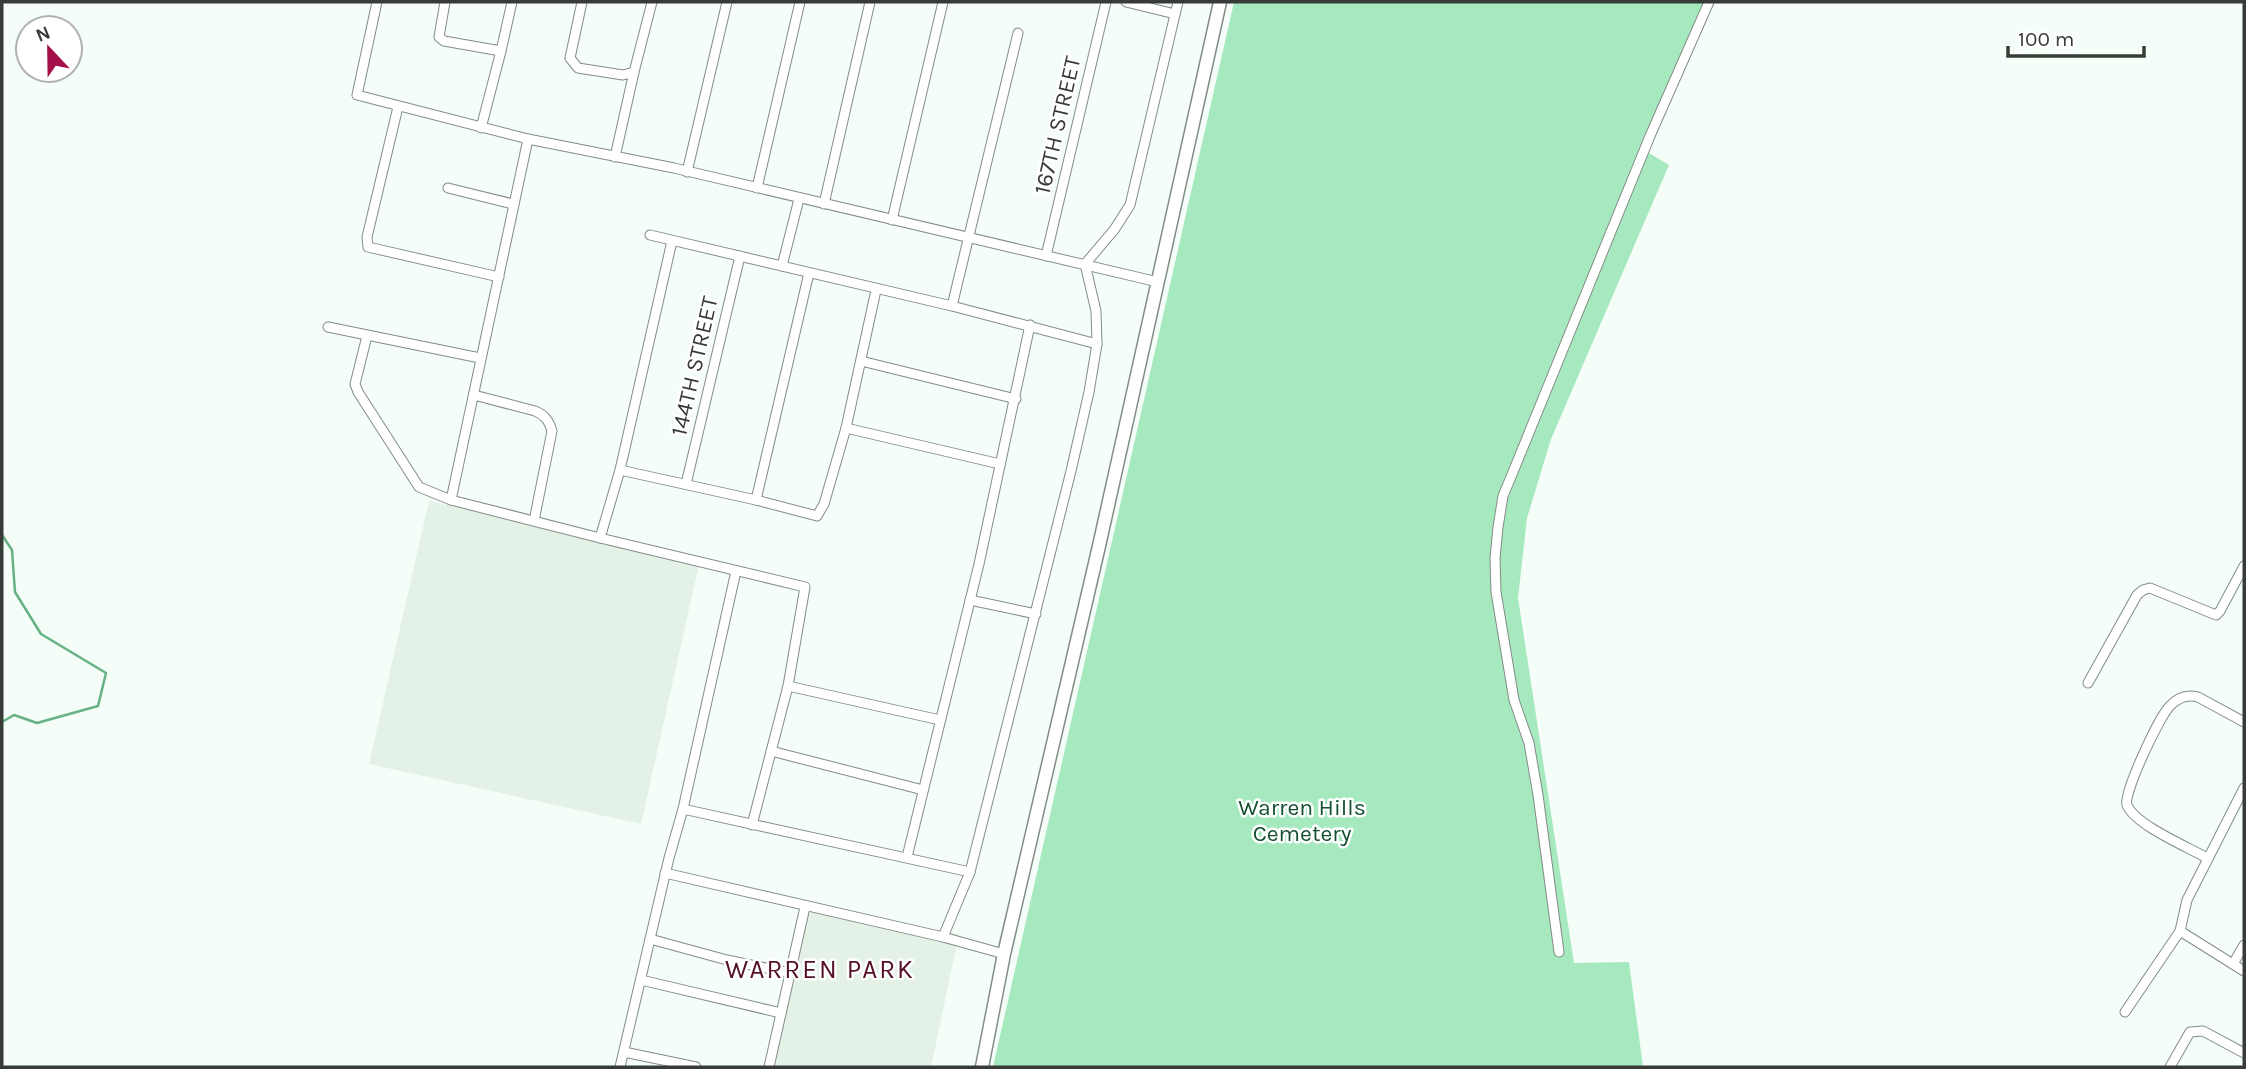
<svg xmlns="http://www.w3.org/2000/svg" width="2246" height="1069" viewBox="0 0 2246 1069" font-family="Karla,sans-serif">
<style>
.built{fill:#e3f1e7}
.green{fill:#a6e9bf}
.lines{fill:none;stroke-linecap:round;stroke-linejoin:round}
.stream{stroke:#67b285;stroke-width:2.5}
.street-casing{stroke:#848c87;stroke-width:11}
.secondary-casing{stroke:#848c87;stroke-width:15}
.street{stroke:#fff;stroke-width:9}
.secondary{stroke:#fff;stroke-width:12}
.labels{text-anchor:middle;stroke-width:5;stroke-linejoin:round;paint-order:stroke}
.street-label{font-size:23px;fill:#383c39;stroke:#fff}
.park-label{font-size:23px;fill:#154f31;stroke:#fff}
.quarter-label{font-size:26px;letter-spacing:2px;fill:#530f25;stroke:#fff}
</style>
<rect width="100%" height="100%" fill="#f4fdf7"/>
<!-- built -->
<g class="built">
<path d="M429 501 700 560 641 824 369 764Z"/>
<path d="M803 903 959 934 931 1067H764Z"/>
</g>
<!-- green -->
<path class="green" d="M1234 2H1704L1644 150 1669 165 1551 439 1527 518 1518 598 1574 963 1629 962 1643 1067H993Z"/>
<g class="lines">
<!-- stream -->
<path class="stream" d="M2 535 12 550 15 592 41 634 106 673 98 706 37 723 14 715 2 722"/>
<defs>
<g id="street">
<path d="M377 2 357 95 528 139 674 168 1158 282"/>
<path d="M445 2 439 37 444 41 501 51 512 2"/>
<path d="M582 2 570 58 578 68 623 75 634 72 652 2"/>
<path d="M1126 2 1175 14"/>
<path d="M398 107 367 237 368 247 499 277"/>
<path d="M481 128 501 51"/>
<path d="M615 157 634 72"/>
<path d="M687 172 727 2"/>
<path d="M448 188 513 204"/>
<path d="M757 188 800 2"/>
<path d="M824 204 870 2"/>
<path d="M892 220 943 2"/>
<path d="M650 235 952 306 1097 344 1096 311 1085 264 1114 230 1130 205 1178 2"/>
<path d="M1046 256 1106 2"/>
<path d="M782 266 799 199"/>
<path d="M952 306 1018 33"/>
<path d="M328 327 480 358"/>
<path d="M367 336 355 384 358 392 419 487 451 500 600 538 805 587 788 686 752 825"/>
<path d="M861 361 1016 399"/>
<path d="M474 395 535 411C545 415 549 421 552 431L534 521"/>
<path d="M846 428 1000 464"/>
<path d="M620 470 756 500 817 516 824 504 846 428 876 290"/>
<path d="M686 484 740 256"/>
<path d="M451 500 528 139"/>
<path d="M756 500 809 273"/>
<path d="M600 538 620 470 672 241"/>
<path d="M736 571 683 809 970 872"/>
<path d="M970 600 1036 614"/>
<path d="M2088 683 2137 595 2143 590 2150 588 2216 615 2220 611 2244 566"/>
<path d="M788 686 940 720"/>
<path d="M771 751 923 790"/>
<path d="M907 857 979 564 1030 325"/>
<path d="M2207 858C2188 847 2135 825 2127 805 2123 793 2159 718 2169 707 2177 698 2187 694 2198 697L2244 722"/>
<path d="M665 873 943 937 1004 954"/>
<path d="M2180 931 2244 971"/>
<path d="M943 937 970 872 1071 471 1089 392 1097 344"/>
<path d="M650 939 727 960 790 973"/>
<path d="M1559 952 1538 795 1529 743 1514 700 1496 592 1495 558 1498 527 1503 496 1513 472 1650 136 1709 2"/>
<path d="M2233 964 2244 945"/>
<path d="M641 980 781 1013"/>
<path d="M2125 1012 2180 931 2187 900 2244 788"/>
<path d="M624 1052 696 1067"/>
<path d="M620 1067 669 858 683 809"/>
<path d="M769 1067 805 907"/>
<path d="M2170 1067 2190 1032 2203 1031 2244 1053"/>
</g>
<path id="secondary" d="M982 1067 1004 954 1099 546 1220 2"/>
</defs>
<!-- street casing -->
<use href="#street" class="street-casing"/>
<!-- secondary casing -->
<use href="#secondary" class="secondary-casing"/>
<!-- street -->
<use href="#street" class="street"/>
<!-- secondary -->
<use href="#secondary" class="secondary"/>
</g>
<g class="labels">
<!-- street labels -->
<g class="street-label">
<text transform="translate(1057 125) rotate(-77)" y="8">167TH STREET</text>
<text transform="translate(694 366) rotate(-77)" y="8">144TH STREET</text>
</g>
<!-- park labels -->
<g class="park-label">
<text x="1302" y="815">Warren Hills<tspan x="1302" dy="26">Cemetery</tspan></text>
</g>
<!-- quarter labels -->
<g class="quarter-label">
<text x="820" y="978">WARREN PARK</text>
</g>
</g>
<!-- border -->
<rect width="2246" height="1069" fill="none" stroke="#383c39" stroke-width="7"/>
<!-- north arrow -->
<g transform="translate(49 49) rotate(338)"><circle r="33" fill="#ffffff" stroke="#afb1b0" stroke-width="2"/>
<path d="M0-5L12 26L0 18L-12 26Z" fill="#a50f4a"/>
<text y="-10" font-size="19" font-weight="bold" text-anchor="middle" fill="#383c39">N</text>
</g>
<!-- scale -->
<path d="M2008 46v10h136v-10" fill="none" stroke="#383c39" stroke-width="3.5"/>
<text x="2018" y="46" font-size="21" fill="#383c39" stroke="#ffffff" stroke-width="5" paint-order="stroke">100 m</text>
</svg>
